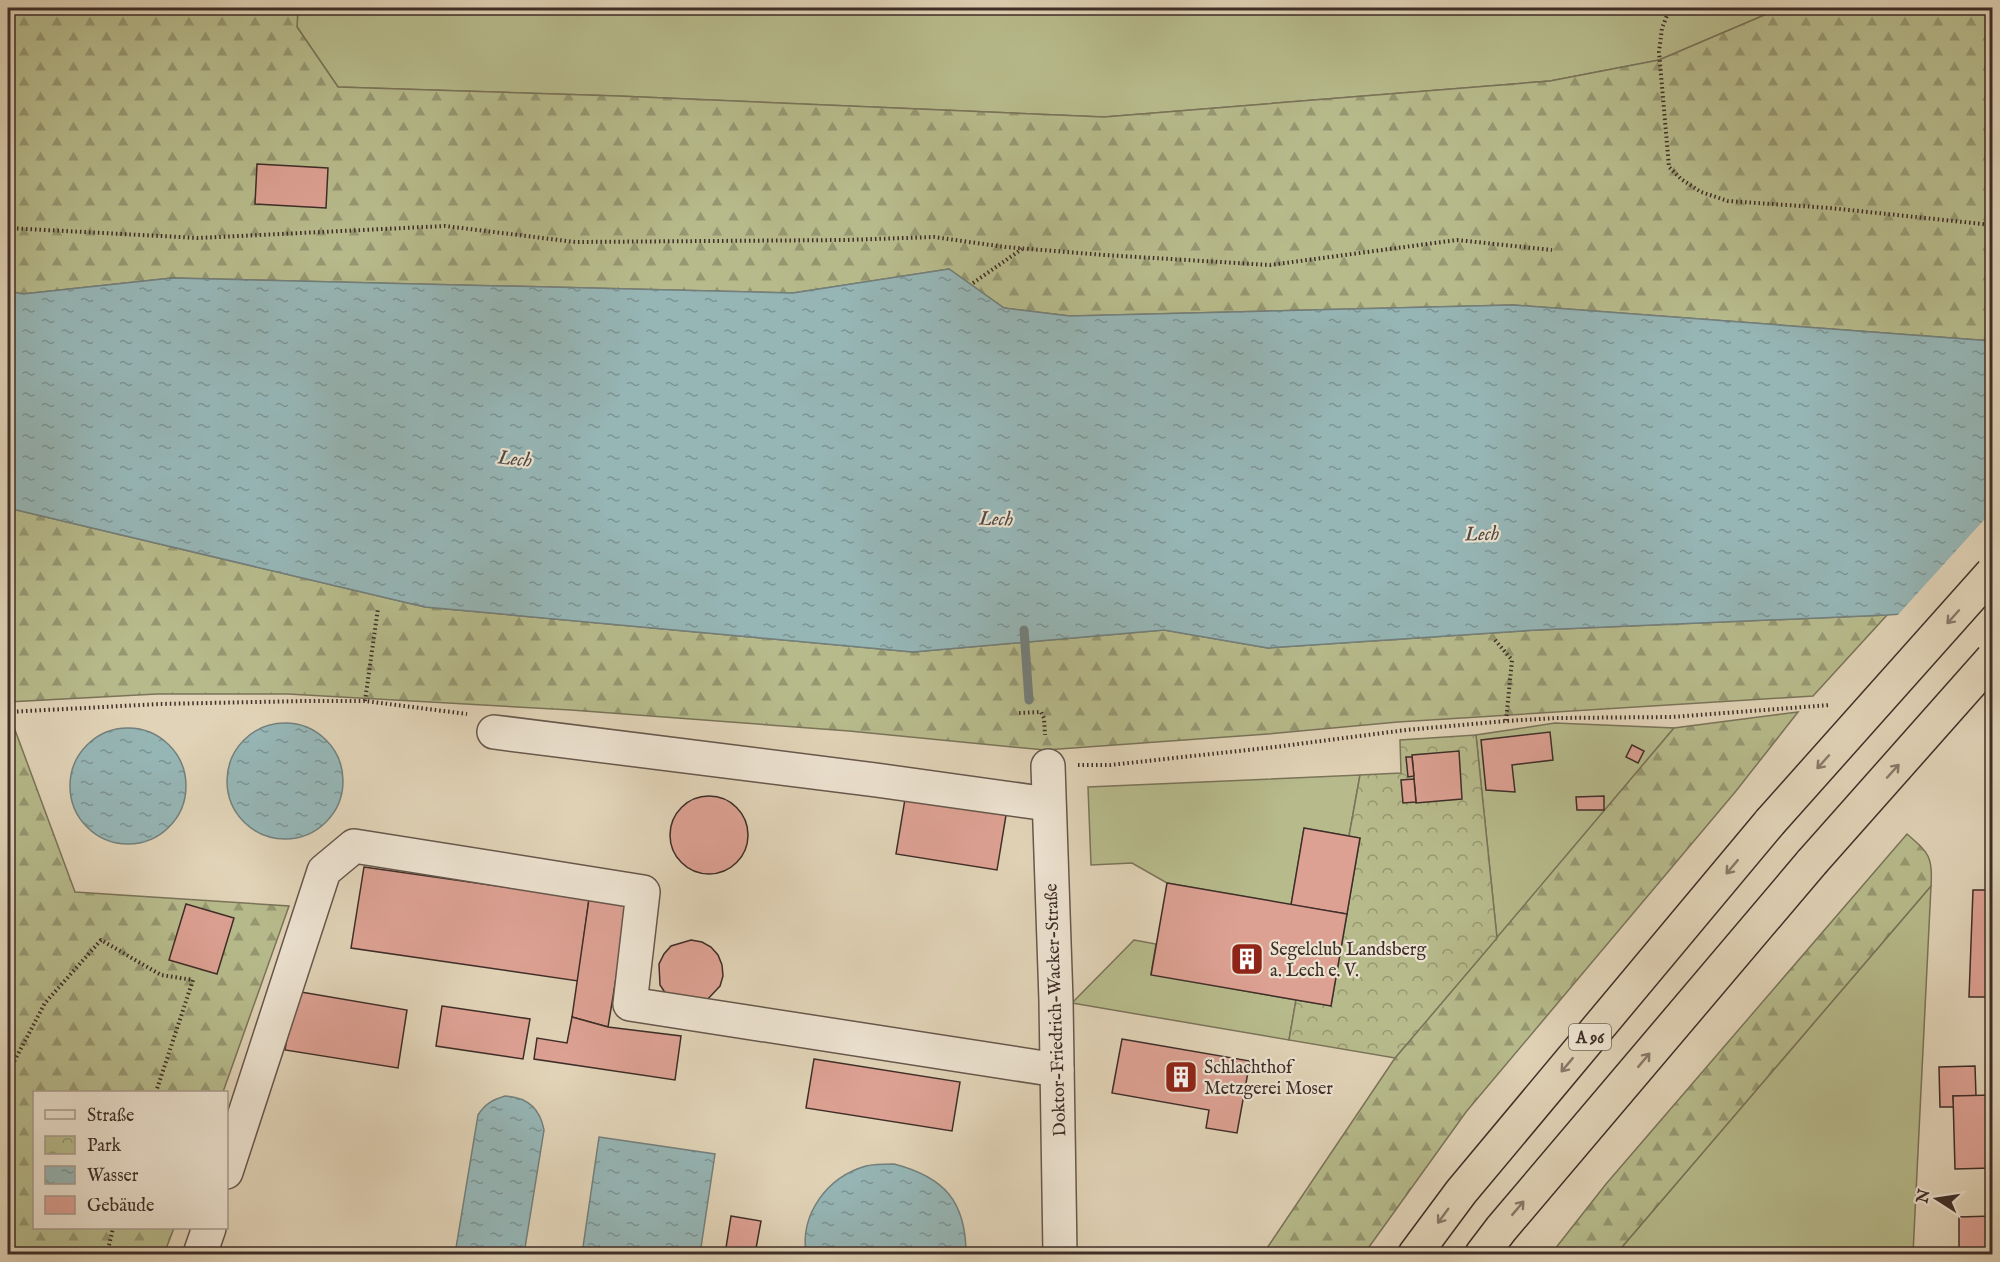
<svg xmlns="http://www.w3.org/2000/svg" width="2000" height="1262" viewBox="0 0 2000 1262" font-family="'IM FELL English',serif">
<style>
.grass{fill:#b7bb8c;stroke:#7a745a;stroke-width:1.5}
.forest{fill:url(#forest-firs);stroke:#7a745a;stroke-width:1.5}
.park{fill:url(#park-crowns);stroke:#7a745a;stroke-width:1.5}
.water{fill:url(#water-ripples);stroke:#73807d;stroke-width:1.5}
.pier{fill:#e1d3b7}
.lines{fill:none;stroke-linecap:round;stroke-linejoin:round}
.stream{stroke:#73807d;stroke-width:9}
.building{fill:#dda193;stroke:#3e2e28;stroke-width:1.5}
.minor-casing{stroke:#67574c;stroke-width:36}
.highway-casing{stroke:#3e2e28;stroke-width:36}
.path{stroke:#3e2e28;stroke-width:4;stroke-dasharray:1.5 3;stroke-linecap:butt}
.minor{stroke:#ece2d0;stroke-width:33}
.highway{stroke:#e1d3b7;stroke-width:33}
.highway-bridge-casing{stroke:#3e2e28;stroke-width:36;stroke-linecap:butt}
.highway-bridge{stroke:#e1d3b7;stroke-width:33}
.oneway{stroke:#877868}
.labels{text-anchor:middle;stroke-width:4.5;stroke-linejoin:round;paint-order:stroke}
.shield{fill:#ece2d0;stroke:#72645a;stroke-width:1.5}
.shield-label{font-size:16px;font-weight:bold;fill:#3e2e28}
.poi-label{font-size:18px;fill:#3e2e28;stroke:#ece2d0;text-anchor:start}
.street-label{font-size:18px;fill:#3e2e28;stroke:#ece2d0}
.water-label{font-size:20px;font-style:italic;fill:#504944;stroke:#ece2d0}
</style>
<defs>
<pattern id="forest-firs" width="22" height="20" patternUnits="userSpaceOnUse" patternTransform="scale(1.5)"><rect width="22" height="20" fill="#b7bb8c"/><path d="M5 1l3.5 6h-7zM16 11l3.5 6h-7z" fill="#969872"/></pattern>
<pattern id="park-crowns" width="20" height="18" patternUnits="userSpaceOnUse" patternTransform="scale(1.5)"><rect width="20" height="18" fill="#b7bb8c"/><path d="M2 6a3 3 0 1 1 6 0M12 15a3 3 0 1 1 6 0" fill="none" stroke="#969872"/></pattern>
<pattern id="water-ripples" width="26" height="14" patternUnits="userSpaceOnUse" patternTransform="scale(1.5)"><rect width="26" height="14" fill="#96b6b6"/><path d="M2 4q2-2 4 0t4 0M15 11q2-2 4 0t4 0" fill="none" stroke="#7c9494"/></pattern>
</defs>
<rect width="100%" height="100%" fill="#e1d3b7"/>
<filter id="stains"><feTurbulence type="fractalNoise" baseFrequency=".00333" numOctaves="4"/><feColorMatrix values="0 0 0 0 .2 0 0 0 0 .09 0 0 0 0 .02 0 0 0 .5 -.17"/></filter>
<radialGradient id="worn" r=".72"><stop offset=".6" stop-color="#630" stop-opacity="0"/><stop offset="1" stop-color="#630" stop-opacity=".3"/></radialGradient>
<!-- grass -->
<g class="grass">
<path d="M298 8H1781L1659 60 1550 81 1104 117 618 96 338 87 297 27Z"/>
<path d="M1555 723 1674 728 1497 938 1476 735Z"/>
<path d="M1360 775 1349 836 1304 828 1291 905 1167 883 1132 863 1091 865 1088 787Z"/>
<path d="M1931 886 1913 1254H1616Z"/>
<path d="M1134 940 1156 944 1151 974 1296 1000 1289 1040 1072 1003Z"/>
</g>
<!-- forest -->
<g class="forest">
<path d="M8 8H298L297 27 338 87 618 96 1104 117 1550 81 1659 60 1781 8H1992V341L1513 305 1070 316 1004 308 949 269 793 293 172 278 23 294 8 291Z"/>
<path d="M8 508 425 607 913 652 1164 630 1268 648 1537 630 1887 615 1813 696 1398 722 1268 734 1045 750 849 731 571 710 288 694H157L8 702V711L75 892 289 906 223 1092H34V1228H174L164 1254H8Z"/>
<path d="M1798 712 1736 791 1466 1112 1364 1254H1263L1395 1058 1674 728Z"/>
<path d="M1907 834C1929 853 1933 857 1931 886L1616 1254H1551L1606 1184Z"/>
</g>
<!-- park -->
<path class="park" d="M1476 735 1497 938 1395 1058 1289 1040 1296 1000 1331 1006 1360 838 1349 836 1360 775 1401 773 1400 740Z"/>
<!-- water -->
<g class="water">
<path d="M949 269 1004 308 1070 316 1513 305 1992 341V608L1887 615 1537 630 1268 648 1164 630 913 652 425 607 8 508V291L23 294 172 278 793 293Z"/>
<circle cx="285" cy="781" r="58"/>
<circle cx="128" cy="786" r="58"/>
<path d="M505 1096C527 1097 540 1108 544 1130L524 1254H455L478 1115C485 1104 492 1100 505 1096Z"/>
<path d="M599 1137 715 1154 700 1254H582Z"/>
<path d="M894 1164C944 1177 966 1201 966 1254H806C800 1214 827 1177 866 1166 874 1164 885 1164 894 1164Z"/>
</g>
<!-- pier -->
<path class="pier" d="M1992 511V611L1895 618Z"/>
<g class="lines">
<!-- stream -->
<path class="stream" d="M1024 630 1029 700"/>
</g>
<!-- building -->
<g class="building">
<path d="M257 164 328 168 326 208 255 204Z"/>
<path d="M1550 732 1553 760 1512 765 1515 792 1486 790 1481 740Z"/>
<path d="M1632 745 1644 751 1638 763 1626 757Z"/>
<path d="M1459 751 1462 799 1416 803 1412 755Z"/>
<path d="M1406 757H1412L1414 776 1408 777Z"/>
<path d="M1414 779 1416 802 1403 803 1401 780Z"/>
<path d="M1604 796V810H1577L1576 797Z"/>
<circle cx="709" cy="835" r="39"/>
<path d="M905 799 1006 815 997 870 896 854Z"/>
<path d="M1304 828 1360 838 1347 914 1291 905Z"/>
<path d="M364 867 589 899 578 981 351 948Z"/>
<path d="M1167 883 1347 914 1331 1006 1151 975Z"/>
<path d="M1973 890H1992V997H1969Z"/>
<path d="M589 899 628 905 608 1027 572 1017Z"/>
<path d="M186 904 234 918 217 974 169 960Z"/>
<path d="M691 940 702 942 711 947 718 955 722 965 723 976 720 986 706 1001 666 994 660 985 659 964 664 954 671 946Z"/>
<path d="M295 991 407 1010 398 1068 285 1050Z"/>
<path d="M442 1006 530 1019 523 1059 436 1046Z"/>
<path d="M572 1017 608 1027 681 1036 675 1080 534 1059 537 1038 567 1043Z"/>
<path d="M1122 1039 1250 1061 1237 1133 1206 1128 1209 1110 1112 1093Z"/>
<path d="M814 1059 960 1082 952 1131 806 1108Z"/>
<path d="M1975 1066 1976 1096H1953L1954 1107H1940L1939 1067Z"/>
<path d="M1992 1095V1168L1955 1169 1953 1096Z"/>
<path d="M731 1216 761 1221 755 1254H725Z"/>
<path d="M1992 1216V1254H1959V1217Z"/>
</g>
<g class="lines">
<defs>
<g id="minor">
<path d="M494 732 876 780 1048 804"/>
<path d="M1048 766 1056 1001 1060 1254"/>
<path d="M226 1172 324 871 354 846 643 892 630 1004 1057 1070"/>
<path d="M200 1254 209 1228"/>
</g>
<g id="highway">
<path d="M1415 1254 1461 1192 1770 822"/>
<path d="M1482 1254 1501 1229 1812 862"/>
</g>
</defs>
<!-- minor casing -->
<use href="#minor" class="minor-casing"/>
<!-- highway casing -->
<use href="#highway" class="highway-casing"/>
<!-- path -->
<g class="path">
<path d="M1670 8 1662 28 1659 52 1669 167 1681 179 1701 192 1728 201 1830 208 1992 225"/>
<path d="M8 228 198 238 445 226 575 242 845 240 934 237 1005 247 1104 255 1270 265 1457 240 1552 250"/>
<path d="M973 283 1022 249"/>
<path d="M1495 640 1512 660 1506 721"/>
<path d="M365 701 378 608"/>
<path d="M8 712 160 704 305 701H365L467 714"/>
<path d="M1019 713 1041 712 1044 718 1045 735"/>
<path d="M1078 765H1110L1275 747 1406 730 1506 721 1556 718 1672 717 1830 705"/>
<path d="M8 1073 45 1003 101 940 161 975 193 980 156 1092"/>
<path d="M107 1254 113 1228"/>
</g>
<!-- minor -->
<use href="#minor" class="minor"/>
<!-- highway -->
<use href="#highway" class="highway"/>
<defs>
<g id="highway-bridge">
<path d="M1770 822 1992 573"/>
<path d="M1812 862 1992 659"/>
</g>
</defs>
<!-- highway-bridge casing -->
<use href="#highway-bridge" class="highway-bridge-casing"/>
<!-- highway-bridge -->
<use href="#highway-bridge" class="highway-bridge"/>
</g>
<!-- one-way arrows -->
<defs><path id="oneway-shaft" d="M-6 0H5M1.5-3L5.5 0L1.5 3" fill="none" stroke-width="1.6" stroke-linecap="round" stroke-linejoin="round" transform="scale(1.5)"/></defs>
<g class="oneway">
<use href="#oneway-shaft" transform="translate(1953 617) rotate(132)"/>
<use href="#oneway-shaft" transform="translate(1823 762) rotate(132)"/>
<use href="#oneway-shaft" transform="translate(1893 771) rotate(-48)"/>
<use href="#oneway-shaft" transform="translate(1732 867) rotate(130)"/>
<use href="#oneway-shaft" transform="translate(1644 1060) rotate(-50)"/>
<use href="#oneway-shaft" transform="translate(1567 1065) rotate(130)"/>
<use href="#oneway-shaft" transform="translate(1518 1208) rotate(-50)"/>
<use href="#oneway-shaft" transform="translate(1443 1216) rotate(126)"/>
</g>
<!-- icons -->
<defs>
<symbol id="building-square" viewBox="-11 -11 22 22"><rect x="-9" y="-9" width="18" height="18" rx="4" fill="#8f2418" stroke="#ece2d0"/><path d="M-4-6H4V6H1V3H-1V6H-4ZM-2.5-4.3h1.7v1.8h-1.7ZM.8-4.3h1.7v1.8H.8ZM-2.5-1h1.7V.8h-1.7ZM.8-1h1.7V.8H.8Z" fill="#fff"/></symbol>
</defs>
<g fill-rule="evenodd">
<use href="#building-square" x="1228" y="940" width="38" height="38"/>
<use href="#building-square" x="1162" y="1058" width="38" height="38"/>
</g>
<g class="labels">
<!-- shield labels -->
<rect class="shield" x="1569" y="1024" width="42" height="26" rx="4.5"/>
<g class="shield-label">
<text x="1590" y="1043">A 96</text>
</g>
<!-- poi labels -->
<g class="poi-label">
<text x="1270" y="955">Segelclub Landsberg<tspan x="1270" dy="21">a. Lech e. V.</tspan></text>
<text x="1204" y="1073">Schlachthof<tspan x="1204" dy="21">Metzgerei Moser</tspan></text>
</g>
<!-- street labels -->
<g class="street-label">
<text transform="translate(1055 1010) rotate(-92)" y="6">Doktor-Friedrich-Wacker-Straße</text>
</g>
<!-- water labels -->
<g class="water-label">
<text transform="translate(515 458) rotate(6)" y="7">Lech</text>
<text transform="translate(996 518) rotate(2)" y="7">Lech</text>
<text transform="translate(1482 533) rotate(-2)" y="7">Lech</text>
</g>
</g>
<!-- margin -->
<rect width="2000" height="1262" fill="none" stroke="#e1d3b7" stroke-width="30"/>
<rect x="9" y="9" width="1982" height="1244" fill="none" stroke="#3e2e28" stroke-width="3"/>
<rect x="15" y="15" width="1970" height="1232" fill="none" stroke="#3e2e28" stroke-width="1.5"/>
<!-- legend -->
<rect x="33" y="1091" width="195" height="138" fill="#ece2d0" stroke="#a69a8d" stroke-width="1.5"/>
<rect x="45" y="1110" width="30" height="9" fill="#ece2d0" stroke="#a69a8d" stroke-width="1.5"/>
<text x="87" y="1121" font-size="18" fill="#3e2e28">Straße</text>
<rect x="45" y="1136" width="30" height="18" fill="url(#park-crowns)" stroke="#a69a8d" stroke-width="1.5"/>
<text x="87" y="1151" font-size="18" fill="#3e2e28">Park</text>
<rect x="45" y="1166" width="30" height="18" fill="url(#water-ripples)" stroke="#a69a8d" stroke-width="1.5"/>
<text x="87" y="1181" font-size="18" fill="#3e2e28">Wasser</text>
<rect x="45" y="1196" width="30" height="18" fill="#dda193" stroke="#a69a8d" stroke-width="1.5"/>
<text x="87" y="1211" font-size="18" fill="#3e2e28">Gebäude</text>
<!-- north arrow -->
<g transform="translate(1937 1199) rotate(282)" stroke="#ece2d0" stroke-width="4.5" paint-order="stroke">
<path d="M0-4.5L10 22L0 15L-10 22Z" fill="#3e2e28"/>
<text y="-9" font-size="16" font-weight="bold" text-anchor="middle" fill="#3e2e28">N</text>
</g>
<rect width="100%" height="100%" filter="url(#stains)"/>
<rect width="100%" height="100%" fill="url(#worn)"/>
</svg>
